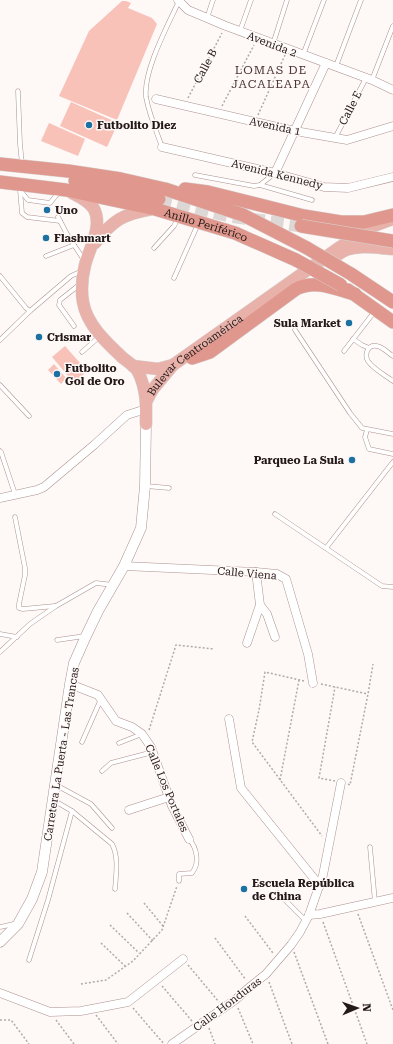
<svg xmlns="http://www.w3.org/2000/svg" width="393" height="1044" viewBox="0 0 393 1044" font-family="'Roboto Serif',serif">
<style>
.green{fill:#f8c2b9}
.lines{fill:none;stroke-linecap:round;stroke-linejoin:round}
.trunk-tunnel{stroke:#ddd7d6;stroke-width:13;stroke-dasharray:13 6;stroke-linecap:butt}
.service-casing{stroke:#ac928e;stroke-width:5}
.minor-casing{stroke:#ac928e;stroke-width:9}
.tertiary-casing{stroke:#ac928e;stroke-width:11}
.primary-casing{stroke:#d7d6d5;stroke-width:13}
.trunk-casing{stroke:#d7d6d5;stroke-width:14}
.path{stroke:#b1aaa9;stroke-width:1.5;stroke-dasharray:2 2;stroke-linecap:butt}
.service{stroke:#fff;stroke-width:4}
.minor{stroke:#fff;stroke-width:8}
.tertiary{stroke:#fff;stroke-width:10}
.primary{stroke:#e8b2aa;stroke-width:12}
.trunk{stroke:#e0988e;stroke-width:13}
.trunk-bridge-casing{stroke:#d7d6d5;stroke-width:14;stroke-linecap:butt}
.trunk-bridge{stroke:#e0988e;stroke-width:13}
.poi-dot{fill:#1c71a2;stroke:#fef8f7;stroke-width:1.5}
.labels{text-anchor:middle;stroke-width:3;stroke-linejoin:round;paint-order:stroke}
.street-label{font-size:11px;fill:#231918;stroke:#fef8f7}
.poi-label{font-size:11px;font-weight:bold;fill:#231918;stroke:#fef8f7;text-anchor:start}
.neighbourhood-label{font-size:12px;letter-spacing:1px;fill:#4c3632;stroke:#fef8f7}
</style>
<rect width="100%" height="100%" fill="#fef8f7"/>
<!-- green -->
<g class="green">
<path d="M122 1H126L131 3 128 8 152 18 157 24 117 120 59 96 89 31Z"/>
<path d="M71 102 118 123 107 147 60 126Z"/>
<path d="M49 123 85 139 78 156 41 141Z"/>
<path d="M65 346 87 371 74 383 52 357Z"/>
<path d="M54 364 66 378 61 384 48 370Z"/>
</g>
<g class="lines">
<!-- trunk-tunnel -->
<path class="trunk-tunnel" d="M159 199 229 216 301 226"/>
<defs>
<g id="service">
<path d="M207 18 213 0"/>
<path d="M240 31 251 0"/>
<path d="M273 44 287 0"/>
<path d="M303 55 324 0"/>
<path d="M336 66 361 0"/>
<path d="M372 80 393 26"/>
<path d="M18 91 20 144 22 164"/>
<path d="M335 138 366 78"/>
<path d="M162 147C156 130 149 114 146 97 143 71 168 25 179 1"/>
<path d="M195 175 254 186 260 185 275 173"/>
<path d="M260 185 312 200"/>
<path d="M20 190 22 213 27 217 60 221"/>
<path d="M20 190 28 200 50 203 59 192"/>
<path d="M58 217 68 236 84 260"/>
<path d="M154 248 174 226 178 218"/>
<path d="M46 256 74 245"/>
<path d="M0 276 26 308 30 311"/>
<path d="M174 278 198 224"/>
<path d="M74 326 59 305 60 300 79 285"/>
<path d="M295 330 350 413 362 428 393 434"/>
<path d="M353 339 362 345 369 348"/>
<path d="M0 340 30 311 71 276 82 271"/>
<path d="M344 351 375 311"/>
<path d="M82 352 99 337"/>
<path d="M393 356C388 353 383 347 377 346 368 344 364 354 368 361 373 369 385 375 393 381"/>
<path d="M0 385 29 416"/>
<path d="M367 430 365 437 369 449 393 454"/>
<path d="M0 451 1 452 15 494"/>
<path d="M146 486 169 488"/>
<path d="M275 514 382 586 393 587"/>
<path d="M15 517 25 568V575L19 604V608L23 609 55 606"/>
<path d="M326 548 393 462"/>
<path d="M0 634 17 637"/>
<path d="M57 640 85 636"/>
<path d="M0 652 30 624 56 606 96 583 113 585"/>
<path d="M82 742 101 699"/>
<path d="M119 743 142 734"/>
<path d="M102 771 111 763 153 752"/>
<path d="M56 785 91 804 112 828"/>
<path d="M53 800 72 811 112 844C119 857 116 875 115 889"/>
<path d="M370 847 375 902"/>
<path d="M179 881V874L192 873C200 863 197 848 189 839"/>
<path d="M278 893 306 921"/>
<path d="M0 927 14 924"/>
<path d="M29 960 48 900 72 811"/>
</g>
<g id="minor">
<path d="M178 0 188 10 226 26 372 80 393 90"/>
<path d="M156 99 295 131 347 140 393 126"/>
<path d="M162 147 275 173 324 187 348 188 393 177"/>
<path d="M275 173 326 63"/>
<path d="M0 498 37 490 44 487 94 445 127 415 146 409"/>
<path d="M124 566 256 572 277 574 286 579 308 654 313 683"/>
<path d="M260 605 267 614 275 637"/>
<path d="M247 643 260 605 256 572"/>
<path d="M70 684 98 695 116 721 132 727 142 734 151 747 172 806 189 839"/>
<path d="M229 719 241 788 320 886"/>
<path d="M129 810 169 797"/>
<path d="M309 915 320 914 393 898"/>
<path d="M0 993 50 1012 81 1011 128 1002 183 959"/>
<path d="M172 1044 235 1000 251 986 266 974 291 945 300 932 309 915 323 875 341 783"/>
</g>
<path id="tertiary" d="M0 942 18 924 32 899 42 872 70 684 74 663 86 636 98 611 124 566 141 528 145 486 146 424"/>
<g id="primary">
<path d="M72 193C80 197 89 201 94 209 103 226 89 249 85 265 82 277 81 290 83 302 87 325 106 342 123 358 128 362 133 365 137 370 143 380 145 392 146 402"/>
<path d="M95 243C113 220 123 214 152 209"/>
<path d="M339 254C353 243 376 248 393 249"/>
<path d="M133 366 158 369 173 365"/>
<path id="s1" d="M146 424V402L153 389 173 365 340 247 374 226 390 220"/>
</g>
<g id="trunk">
<path d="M0 164 68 171 121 179 165 189 243 215 307 248"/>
<path d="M75 181 159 199"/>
<path id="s2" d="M0 182 66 190 155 209 235 233 296 260"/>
<path d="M185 189 208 192 304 216 341 222H364L393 215"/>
<path d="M351 274 393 302"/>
<path d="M348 290 393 322"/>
<path d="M192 358 210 352 296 289C316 279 335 289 355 294"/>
</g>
</defs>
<!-- service casing -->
<use href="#service" class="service-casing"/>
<!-- minor casing -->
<use href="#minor" class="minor-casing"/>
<!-- tertiary casing -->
<use href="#tertiary" class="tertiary-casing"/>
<!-- primary casing -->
<use href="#primary" class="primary-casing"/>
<!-- trunk casing -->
<use href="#trunk" class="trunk-casing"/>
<!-- path -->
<g class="path">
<path d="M188 98 222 33"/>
<path d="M222 106 254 45"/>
<path d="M258 115 285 55"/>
<path d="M304 681 265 672 259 710 252 742 322 836"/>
<path d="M321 684 368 694"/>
<path d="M149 730 176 645 214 649"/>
<path d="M280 780 299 680"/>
<path d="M335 781 319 778 335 687"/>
<path d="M348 784 350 785 368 694 373 664"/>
<path d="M144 903 163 926"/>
<path d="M127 913 153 941"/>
<path d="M358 914 393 1010"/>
<path d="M245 916 273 953"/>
<path d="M323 922 367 1044"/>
<path d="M110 925 139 953"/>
<path d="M215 938 246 980"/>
<path d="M101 943 125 966"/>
<path d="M294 952 328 1044"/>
<path d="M188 965 219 1002"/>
<path d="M269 982 292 1044"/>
<path d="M81 984 106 980 133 961 162 930 177 886"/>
<path d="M162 986 192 1021"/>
<path d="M133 1008 164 1044"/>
<path d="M238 1008 253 1044"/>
<path d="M96 1015 118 1044"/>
<path d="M0 1020H11L29 1044"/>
<path d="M56 1020 74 1044"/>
<path d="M209 1028 215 1044"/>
</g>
<!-- service -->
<use href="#service" class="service"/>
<!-- minor -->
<use href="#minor" class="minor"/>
<!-- tertiary -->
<use href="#tertiary" class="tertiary"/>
<!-- primary -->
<use href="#primary" class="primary"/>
<!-- trunk -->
<use href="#trunk" class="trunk"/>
<defs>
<g id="trunk-bridge">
<path d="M301 226 393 241"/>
<path d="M307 248 351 274"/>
<path d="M296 260 341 285"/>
</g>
</defs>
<!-- trunk-bridge casing -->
<use href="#trunk-bridge" class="trunk-bridge-casing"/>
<!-- trunk-bridge -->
<use href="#trunk-bridge" class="trunk-bridge"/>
</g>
<!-- markers -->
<g class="poi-dot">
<circle cx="89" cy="125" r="4"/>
<circle cx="47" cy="210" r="4"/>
<circle cx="46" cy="238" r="4"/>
<circle cx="349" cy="323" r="4"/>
<circle cx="39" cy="337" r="4"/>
<circle cx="57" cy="374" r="4"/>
<circle cx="352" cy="460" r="4"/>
<circle cx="244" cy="889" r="4"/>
</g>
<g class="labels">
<!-- street labels -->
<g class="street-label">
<text transform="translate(272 44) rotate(21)" y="4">Avenida 2</text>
<text transform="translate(205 66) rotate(-62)" y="4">Calle B</text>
<text transform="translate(350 108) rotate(-63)" y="4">Calle E</text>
<text transform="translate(275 126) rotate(12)" y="4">Avenida 1</text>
<text transform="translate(277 174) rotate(14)" y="4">Avenida Kennedy</text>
<text dy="4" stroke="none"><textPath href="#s2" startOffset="211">Anillo Periférico</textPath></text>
<text dy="4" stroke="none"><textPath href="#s1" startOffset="91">Bulevar Centroamérica</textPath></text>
<text transform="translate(247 573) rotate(5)" y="4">Calle Viena</text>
<text transform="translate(61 754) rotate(-81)" y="4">Carretera La Puerta - Las Trancas</text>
<text transform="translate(167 788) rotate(67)" y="4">Calle Los Portales</text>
<text transform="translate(227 1004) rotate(-37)" y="4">Calle Honduras</text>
</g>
<!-- poi labels -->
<g class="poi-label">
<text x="97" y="129">Futbolito Diez</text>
<text x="55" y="214">Uno</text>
<text x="54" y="242">Flashmart</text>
<text x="341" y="327" text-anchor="end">Sula Market</text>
<text x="47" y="341">Crismar</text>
<text x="65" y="372">Futbolito<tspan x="65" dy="13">Gol de Oro</tspan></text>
<text x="344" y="464" text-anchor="end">Parqueo La Sula</text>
<text x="252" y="887">Escuela República<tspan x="252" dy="13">de China</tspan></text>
</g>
<!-- neighbourhood labels -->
<g class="neighbourhood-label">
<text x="271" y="74">LOMAS DE<tspan x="271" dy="14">JACALEAPA</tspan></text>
</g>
</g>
<!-- north arrow -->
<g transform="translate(357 1008) rotate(88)" stroke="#fef8f7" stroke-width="3" paint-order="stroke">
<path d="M0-3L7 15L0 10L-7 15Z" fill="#231918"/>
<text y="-6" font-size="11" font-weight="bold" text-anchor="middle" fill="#231918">N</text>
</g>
</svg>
